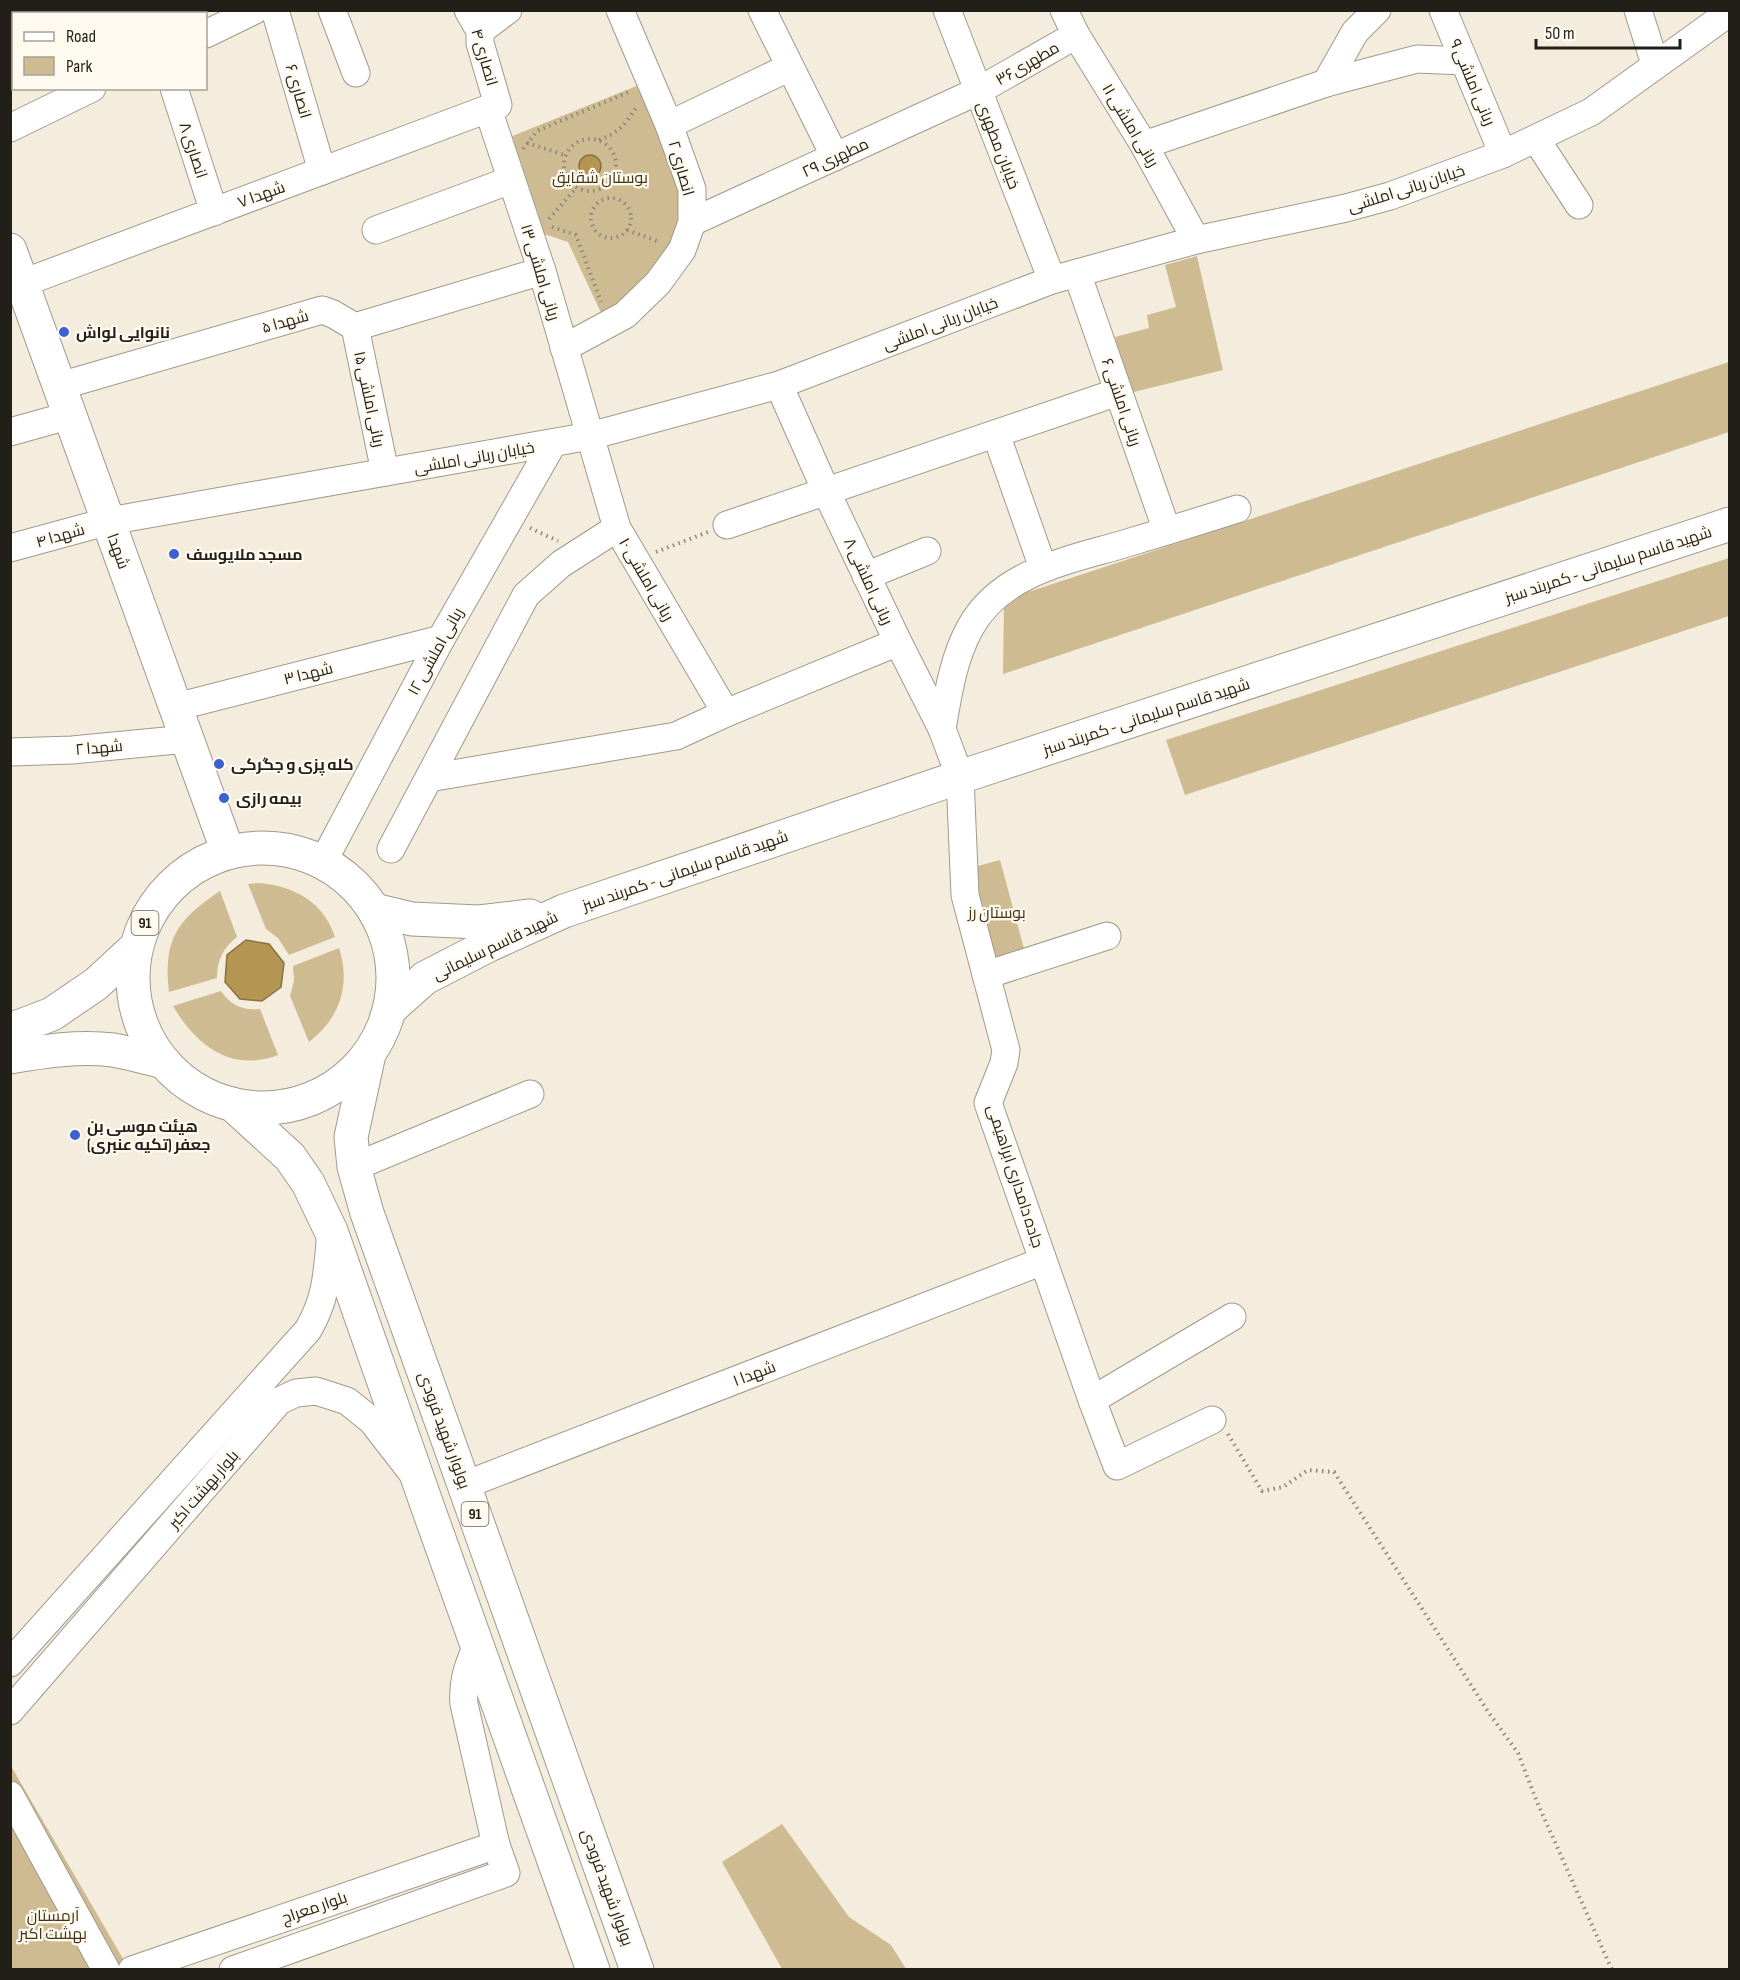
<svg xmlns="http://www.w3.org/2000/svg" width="1740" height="1980" viewBox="0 0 1740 1980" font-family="'Sofia Sans Condensed',Cairo,sans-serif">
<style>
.green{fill:#cebb92}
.water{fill:#b49652;stroke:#887241;stroke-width:1.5}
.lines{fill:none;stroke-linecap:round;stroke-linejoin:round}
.minor-casing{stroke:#a19a8b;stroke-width:29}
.major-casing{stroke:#a19a8b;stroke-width:35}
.highway-casing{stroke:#a19a8b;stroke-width:35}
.path{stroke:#8d877c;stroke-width:4;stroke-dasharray:1.5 4.5;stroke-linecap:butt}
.minor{stroke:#fff;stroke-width:27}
.major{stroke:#fff;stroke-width:33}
.highway{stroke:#fff;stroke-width:33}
.poi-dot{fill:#3c61d3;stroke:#fefaf0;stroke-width:2}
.labels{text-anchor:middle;stroke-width:4.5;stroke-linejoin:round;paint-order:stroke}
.shield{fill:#fefaf0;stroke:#64615a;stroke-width:1.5}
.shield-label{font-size:15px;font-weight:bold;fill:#221f19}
.street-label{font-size:16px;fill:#221f19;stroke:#fefaf0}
.park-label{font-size:16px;fill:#433517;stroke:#fefaf0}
.poi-label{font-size:16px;font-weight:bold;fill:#221f19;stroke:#fefaf0;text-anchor:start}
</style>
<rect width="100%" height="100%" fill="#f4ecdc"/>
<!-- green -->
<g class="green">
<path d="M639 85 687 195 674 245 636 295 602 315 568 242 538 232 505 139Z"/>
<path d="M1197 256 1223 370 1130 393 1115 337 1149 328 1147 315 1176 307 1165 265Z"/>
<path d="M1729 362V432L1003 674 1004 600Z"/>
<path d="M1729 558V616L1185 795 1166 740Z"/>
<path d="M1000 860 1026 956 993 965 967 869Z"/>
<path d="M259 883C294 886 324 902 335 937L289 955 278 938 266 929 248 884Z"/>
<path d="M220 891 237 937C223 948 217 960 217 978L169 992C163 939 177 920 220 891Z"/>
<path d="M339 948C351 985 340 1018 309 1042L290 996 294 981 293 966Z"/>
<path d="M221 991C230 1005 243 1011 260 1009L278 1055C231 1073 196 1045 173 1006Z"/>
<path d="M11 1766 129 1969H11Z"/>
<path d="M782 1824 849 1917 891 1945 906 1969H782L722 1862Z"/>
</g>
<!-- water -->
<g class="water">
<circle cx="590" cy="166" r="11"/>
<path d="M246 940 269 944 284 963 281 987 262 1001 240 999 225 982 227 955Z"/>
</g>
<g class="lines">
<defs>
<g id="minor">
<path d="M184 10 185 14"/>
<path d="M275 10 322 171"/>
<path d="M332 10 356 73"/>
<path d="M762 10 835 157"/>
<path d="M947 10 1052 280"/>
<path d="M1064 10 1076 35 1144 145 1196 240"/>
<path d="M1443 10 1503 154"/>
<path d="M1638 10 1655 64"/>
<path d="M480 31 508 10"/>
<path d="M206 34 255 10"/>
<path d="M1326 83 1355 32 1377 10"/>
<path d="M174 88 214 212"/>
<path d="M488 109 542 271 617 528 726 713"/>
<path d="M669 125 790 67"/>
<path d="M10 128 92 88"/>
<path d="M1536 139 1579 205"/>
<path d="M1144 145 1326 83 1417 59 1464 61"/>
<path d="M692 222 978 91 1076 35"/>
<path d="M376 230 511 180"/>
<path d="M1077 273 1167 531"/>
<path d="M23 283 498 105 480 43V31L468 10"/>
<path d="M355 327 385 472"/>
<path d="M564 348 625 315 658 283 682 250 692 222V189L669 125 620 10"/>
<path d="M779 385 826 491 898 642 942 729 960 777 965 895 1006 1050 1004 1063 988 1103 1092 1400 1117 1466 1212 1420"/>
<path d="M60 386 322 310 333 314 355 327 542 271"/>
<path d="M10 432 71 415"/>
<path d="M996 434 1043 568"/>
<path d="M727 525 1118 392"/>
<path d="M10 548 109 521 590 436 779 385 1052 280 1196 240 1346 208 1390 196 1503 154 1591 112 1730 12"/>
<path d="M866 576 927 551"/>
<path d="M176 707 441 639"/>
<path d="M942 729C948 694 953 659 970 628 1001 571 1071 560 1127 543 1164 532 1200 521 1237 509"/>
<path d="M10 752 72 750 187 739"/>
<path d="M429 778 676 736 726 713 898 642"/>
<path d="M391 849 526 595 561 564 617 528"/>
<path d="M323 862 441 639 553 443"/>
<path d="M986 975 1107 936"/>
<path d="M354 1167 530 1094"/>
<path d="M1092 1400 1232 1317"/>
<path d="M465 1485 1043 1261"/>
<path d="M10 1663 308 1330C328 1296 327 1270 331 1232"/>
<path d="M10 1711 279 1401 296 1393 316 1391 347 1401 372 1421 410 1470"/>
<path d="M10 1795 106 1970"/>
<path d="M132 1970 496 1845"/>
<path d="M233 1970 506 1873 496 1845 464 1704C462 1682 468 1666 477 1645"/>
</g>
<g id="major">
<path d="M10 250 228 852"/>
<path d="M374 910 412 919 479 922 530 916"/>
<path d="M390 1009 425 978 489 945 564 911 960 777 1730 524"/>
</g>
<g id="highway">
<circle cx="263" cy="978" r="130"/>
<path d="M10 1030 52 1014 96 984 136 947"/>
<path d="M369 1054 351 1137 354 1167 367 1213 637 1970"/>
<path d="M10 1057C44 1051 79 1046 113 1050 130 1053 147 1058 164 1062"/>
<path d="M232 1104 290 1157 308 1183 331 1231 427 1505 593 1970"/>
</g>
</defs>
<!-- minor casing -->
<use href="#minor" class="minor-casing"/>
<!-- major casing -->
<use href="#major" class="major-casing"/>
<!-- highway casing -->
<use href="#highway" class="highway-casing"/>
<!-- path -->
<g class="path">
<circle cx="590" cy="165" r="26"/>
<path d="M599 140C620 132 625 125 637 106"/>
<path d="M527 143 565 155"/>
<path d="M523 149 537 131 631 91"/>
<circle cx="611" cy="218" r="20"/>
<path d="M549 219 576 188"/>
<path d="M552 227 576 235 601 302"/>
<path d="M627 230 660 242"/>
<path d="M530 528 558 541"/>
<path d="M656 552 708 532"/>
<path d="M1228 1434 1262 1491 1283 1487 1308 1470 1334 1472 1489 1713 1518 1753 1537 1802 1612 1970"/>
</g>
<!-- minor -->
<use href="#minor" class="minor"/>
<!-- major -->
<use href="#major" class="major"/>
<!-- highway -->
<use href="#highway" class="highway"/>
</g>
<!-- markers -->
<g class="poi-dot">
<circle cx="64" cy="332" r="6"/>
<circle cx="174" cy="554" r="6"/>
<circle cx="219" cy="764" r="6"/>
<circle cx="224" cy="798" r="6"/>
<circle cx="75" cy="1135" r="6"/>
</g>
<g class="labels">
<!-- shield labels -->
<g class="shield">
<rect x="131.5" y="911" width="27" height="24" rx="4.5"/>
<rect x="461.5" y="1502" width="27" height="24" rx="4.5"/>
</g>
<g class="shield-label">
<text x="145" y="928">91</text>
<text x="475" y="1519">91</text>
</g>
<!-- street labels -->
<g class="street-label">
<text transform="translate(485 57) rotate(74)" y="6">انصاری ۴</text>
<text transform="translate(1027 63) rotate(-30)" y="6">مطهری۳۶</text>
<text transform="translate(1473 82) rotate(67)" y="6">ربانی املشی ۹</text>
<text transform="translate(299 91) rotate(74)" y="6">انصاری ۶</text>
<text transform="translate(1131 125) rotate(59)" y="6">ربانی املشی ۱۱</text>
<text transform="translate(999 145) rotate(69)" y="6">خیابان مطهری</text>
<text transform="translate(194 150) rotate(72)" y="6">انصاری ۸</text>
<text transform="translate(835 157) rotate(-25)" y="6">مطهری ۲۹</text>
<text transform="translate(682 168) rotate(74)" y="6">انصاری ۲</text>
<text transform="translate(1406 188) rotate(-18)" y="6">خیابان ربانی املشی</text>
<text transform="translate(261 194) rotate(-20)" y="6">شهدا ۷</text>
<text transform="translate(541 272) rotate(73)" y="6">ربانی املشی ۱۳</text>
<text transform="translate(285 321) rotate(-16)" y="6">شهدا ۵</text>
<text transform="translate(940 323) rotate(-21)" y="6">خیابان ربانی املشی</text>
<text transform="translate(370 399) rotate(78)" y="6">ربانی املشی ۱۵</text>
<text transform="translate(1122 402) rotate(71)" y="6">ربانی املشی ۶</text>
<text transform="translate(474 457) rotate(-10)" y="6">خیابان ربانی املشی</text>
<text transform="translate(60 535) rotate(-16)" y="6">شهدا ۴</text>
<text transform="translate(119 551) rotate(70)" y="6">شهدا</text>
<text transform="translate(1608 564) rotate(-18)" y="6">شهید قاسم سلیمانی - کمربند سبز</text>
<text transform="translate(647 579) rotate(60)" y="6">ربانی املشی ۱۰</text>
<text transform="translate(869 581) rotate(65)" y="6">ربانی املشی ۸</text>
<text transform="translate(435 651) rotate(-61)" y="6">ربانی املشی ۱۲</text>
<text transform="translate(308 673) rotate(-14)" y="6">شهدا ۳</text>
<text transform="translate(1146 716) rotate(-18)" y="6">شهید قاسم سلیمانی - کمربند سبز</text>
<text transform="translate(99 747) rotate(-5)" y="6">شهدا ۲</text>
<text transform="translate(685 870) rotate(-19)" y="6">شهید قاسم سلیمانی - کمربند سبز</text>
<text transform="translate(495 945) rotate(-26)" y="6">شهید قاسم سلیمانی</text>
<text transform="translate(1016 1176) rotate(72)" y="6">جاده دامداری ابراهیمی</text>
<text transform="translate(754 1373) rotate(-21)" y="6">شهدا ۱</text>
<text transform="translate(445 1430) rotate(70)" y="6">بولوار شهید فرودی</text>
<text transform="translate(203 1489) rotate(-49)" y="6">بلوار بهشت اکبر</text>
<text transform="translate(608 1887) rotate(70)" y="6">بولوار شهید فرودی</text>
<text transform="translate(314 1907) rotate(-19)" y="6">بلوار معراج</text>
</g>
<!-- park labels -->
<g class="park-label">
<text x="600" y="183">بوستان شقایق</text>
<text x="997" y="918">بوستان رز</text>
<text x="53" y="1921">آرمستان<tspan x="53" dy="18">بهشت اکبر</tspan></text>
</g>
<!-- poi labels -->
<g class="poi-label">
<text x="76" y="338">نانوایی لواش</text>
<text x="186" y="560">مسجد ملایوسف</text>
<text x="231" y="770">کله پزی و جگرکی</text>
<text x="236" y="804">بیمه رازی</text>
<text x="87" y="1132">هيئت موسی بن<tspan x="87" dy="18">جعفر (تکیه عنبری)</tspan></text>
</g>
</g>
<!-- border -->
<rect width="1740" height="1980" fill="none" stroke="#221f19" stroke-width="24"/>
<!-- legend -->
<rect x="12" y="12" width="195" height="78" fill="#fefaf0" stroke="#a6a29a" stroke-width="1.5"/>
<rect x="24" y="32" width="30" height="9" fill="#ffffff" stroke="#a6a29a" stroke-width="1.5"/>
<text x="66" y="42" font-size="18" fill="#221f19">Road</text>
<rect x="24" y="57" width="30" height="18" fill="#cebb92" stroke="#a6a29a" stroke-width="1.5"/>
<text x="66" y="72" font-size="18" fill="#221f19">Park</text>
<!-- scale -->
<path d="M1536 39v9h144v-9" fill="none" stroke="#221f19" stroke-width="3"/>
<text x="1545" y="39" font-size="18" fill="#221f19" stroke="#fefaf0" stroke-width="4.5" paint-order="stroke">50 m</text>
</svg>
